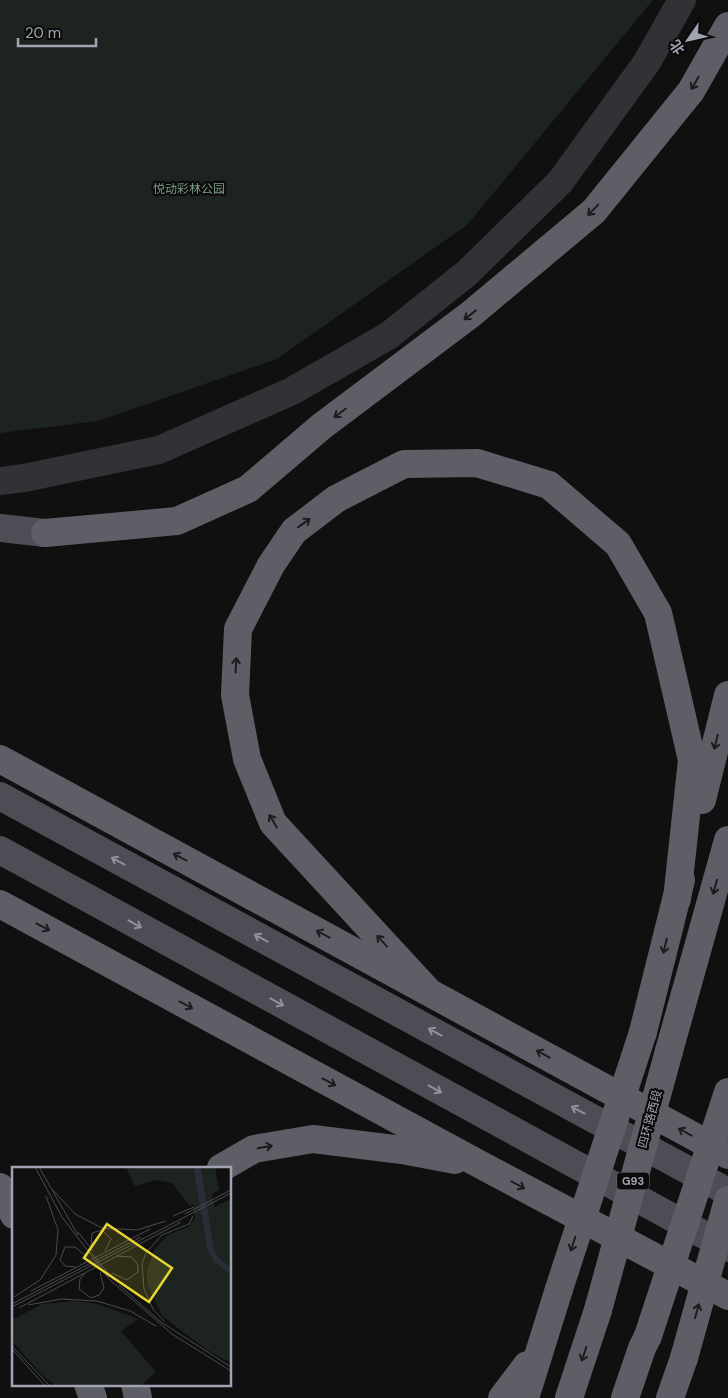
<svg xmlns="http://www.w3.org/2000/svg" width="728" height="1398" viewBox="0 0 728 1398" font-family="'DM Sans','Noto Sans SC',sans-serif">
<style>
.green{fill:#1d241f}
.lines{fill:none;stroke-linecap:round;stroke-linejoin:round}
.minor{stroke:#323136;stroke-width:28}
.major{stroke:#4e4d55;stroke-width:28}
.highway{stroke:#5e5e67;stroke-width:28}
.highway-bridge{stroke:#5e5e67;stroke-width:28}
.oneway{stroke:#1c1c1e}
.oneway2{stroke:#91929f}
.labels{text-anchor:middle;stroke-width:4.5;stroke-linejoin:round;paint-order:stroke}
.shield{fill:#0b0b0c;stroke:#757580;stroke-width:1}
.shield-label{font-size:11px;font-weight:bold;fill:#a2a3b2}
.park-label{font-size:12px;fill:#799c84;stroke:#0b0b0c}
.street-label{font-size:12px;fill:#a2a3b2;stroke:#0b0b0c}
.inset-road{fill:none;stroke:#4a4b51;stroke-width:1}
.view{fill:#e8d631;fill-opacity:0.15;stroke:#e8d631;stroke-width:2.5}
.inset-edge{fill:none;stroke:#a2a3b2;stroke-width:2.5}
</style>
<rect width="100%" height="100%" fill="#101011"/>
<!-- green -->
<path class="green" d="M0 0H653L467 225 277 359 98 421 0 433Z"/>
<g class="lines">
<!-- minor -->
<path class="minor" d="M0 481 24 478 159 450 292 391 388 336 467 273 560 182 647 62 682 0"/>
<!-- major -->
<g class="major">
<path d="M0 528 45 533"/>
<path d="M0 796 728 1192"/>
<path d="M0 850 728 1248"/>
</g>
<!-- highway -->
<g class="highway">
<path d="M45 533 177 521 248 489 322 426 471 314 594 211 691 91 728 26"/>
<path d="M0 759 728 1155"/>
<path d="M702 800 728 695"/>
<path d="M0 904 481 1165 728 1296"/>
<path d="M427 990 273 823 247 759 235 695 238 629 271 565 294 531 336 499 404 464 477 463 549 485 618 544 658 613 692 760 677 899"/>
<path d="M643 1032 681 880"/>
<path d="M669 1051 728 840"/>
<path d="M221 1168 254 1149 313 1139 402 1150 455 1160"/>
<path d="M0 1187 14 1215"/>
<path d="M88 1384 93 1398"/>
<path d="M135 1384 138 1398"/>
<path d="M502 1398 527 1365"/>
<path d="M525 1398 559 1289"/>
<path d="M569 1398 598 1310"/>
<path d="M625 1398 642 1348 648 1336"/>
<path d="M670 1398 684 1358"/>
</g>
<!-- highway-bridge -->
<g class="highway-bridge">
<path d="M559 1289 643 1032"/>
<path d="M598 1310 669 1051"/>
<path d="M648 1336 728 1092"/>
<path d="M684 1358 728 1200"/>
</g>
</g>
<!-- one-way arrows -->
<defs><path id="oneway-shaft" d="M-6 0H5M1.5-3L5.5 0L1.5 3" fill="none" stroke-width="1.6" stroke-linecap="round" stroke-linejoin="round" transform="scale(1.25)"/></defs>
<g class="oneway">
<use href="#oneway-shaft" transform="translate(695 83) rotate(120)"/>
<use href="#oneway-shaft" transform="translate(593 210) rotate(134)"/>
<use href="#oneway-shaft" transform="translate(470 315) rotate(142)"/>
<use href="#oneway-shaft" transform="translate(340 413) rotate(143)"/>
<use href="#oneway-shaft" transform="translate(304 523) rotate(-36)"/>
<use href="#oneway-shaft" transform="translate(236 665) rotate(-87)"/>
<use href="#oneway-shaft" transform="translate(716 742) rotate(104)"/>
<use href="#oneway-shaft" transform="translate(273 821) rotate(-120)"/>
<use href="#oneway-shaft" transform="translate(180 857) rotate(-152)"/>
<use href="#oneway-shaft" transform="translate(715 887) rotate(106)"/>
<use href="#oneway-shaft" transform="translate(43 927) rotate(28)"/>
<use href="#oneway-shaft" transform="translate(323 934) rotate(-152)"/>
<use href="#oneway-shaft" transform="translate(382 941) rotate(-132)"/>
<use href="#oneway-shaft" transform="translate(665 946) rotate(104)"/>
<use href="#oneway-shaft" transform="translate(186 1005) rotate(28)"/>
<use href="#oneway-shaft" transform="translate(543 1054) rotate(-151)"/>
<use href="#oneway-shaft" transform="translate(329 1082) rotate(28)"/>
<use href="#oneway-shaft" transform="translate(685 1132) rotate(-151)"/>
<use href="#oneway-shaft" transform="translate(265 1147) rotate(-10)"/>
<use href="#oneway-shaft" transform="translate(518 1185) rotate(28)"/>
<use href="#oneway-shaft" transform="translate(573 1244) rotate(108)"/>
<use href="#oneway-shaft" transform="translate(697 1311) rotate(-74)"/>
<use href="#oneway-shaft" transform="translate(584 1354) rotate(108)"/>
</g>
<g class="oneway2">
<use href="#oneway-shaft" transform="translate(118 861) rotate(-152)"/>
<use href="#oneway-shaft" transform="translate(135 924) rotate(29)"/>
<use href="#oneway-shaft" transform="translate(261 938) rotate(-152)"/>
<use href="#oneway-shaft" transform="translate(277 1002) rotate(29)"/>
<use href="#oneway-shaft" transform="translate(435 1032) rotate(-152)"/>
<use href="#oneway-shaft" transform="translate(435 1089) rotate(29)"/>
<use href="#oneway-shaft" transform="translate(578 1110) rotate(-152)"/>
</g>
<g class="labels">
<!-- shield labels -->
<rect class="shield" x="617" y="1172.5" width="32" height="17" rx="4"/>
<g class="shield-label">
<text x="633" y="1185">G93</text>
</g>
<!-- park labels -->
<g class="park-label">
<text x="189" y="193">悦动彩林公园</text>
</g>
<!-- street labels -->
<g class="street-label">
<text transform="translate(650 1119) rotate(-75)" y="4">四环路西段</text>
</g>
</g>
<!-- overview -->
<g transform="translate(12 1167)">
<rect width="219" height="219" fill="#101011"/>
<path d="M114 0H181L195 81 219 107V196L195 183 150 149 135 116V103L143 82 156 68 176 60 183 51 181 37 178 39 160 16 144 13 123 19ZM189 0H203L207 23 200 27 203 40 219 32V100L206 90 202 82ZM63 134 86 137 126 152 109 164 144 205 129 218H43L31 209 0 174V153L30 137Z" fill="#1d241f"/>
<path d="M181 0H189L202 82 206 90 219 100V107L202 95 195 81Z" fill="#292d36"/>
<path class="inset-road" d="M23 0 50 50 98 113 160 167 219 204M27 0 66 68M41 23 63 47 90 61 125 63 154 54M173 47 219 23M161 49 182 40M66 65 81 84M79 80 80 66 90 63 99 72 93 84M76 82 102 113M134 86 150 68 177 57 181 49M134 86 130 97 132 122 141 142 152 154M63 100 53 99 48 93 53 80H63L75 90M73 106 68 112 67 122 79 131 87 128 92 121 88 105M100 106 115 113 126 105V98L120 90 104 89M44 111 138 62M107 118 149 155 219 200M19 124 44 111M2 130 28 113 44 88 46 63 34 29M0 137 129 70M16 138 50 132 85 134 118 144 144 159M0 140 219 26M7 141 169 55M0 179 37 218M0 182 32 218"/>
<path class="view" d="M95 57 160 101 137 135 72 91Z"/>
<rect width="219" height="219" class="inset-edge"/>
</g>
<!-- north arrow -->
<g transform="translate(688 40) rotate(236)" stroke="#0b0b0c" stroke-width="4" paint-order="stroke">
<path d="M0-4L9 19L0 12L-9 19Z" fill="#a2a3b2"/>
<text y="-8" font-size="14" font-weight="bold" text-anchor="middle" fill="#a2a3b2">北</text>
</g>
<!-- scale -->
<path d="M18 38v8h78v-8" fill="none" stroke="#a2a3b2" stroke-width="2.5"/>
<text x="25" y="38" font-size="15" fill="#a2a3b2" stroke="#0b0b0c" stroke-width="4" paint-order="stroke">20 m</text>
</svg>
